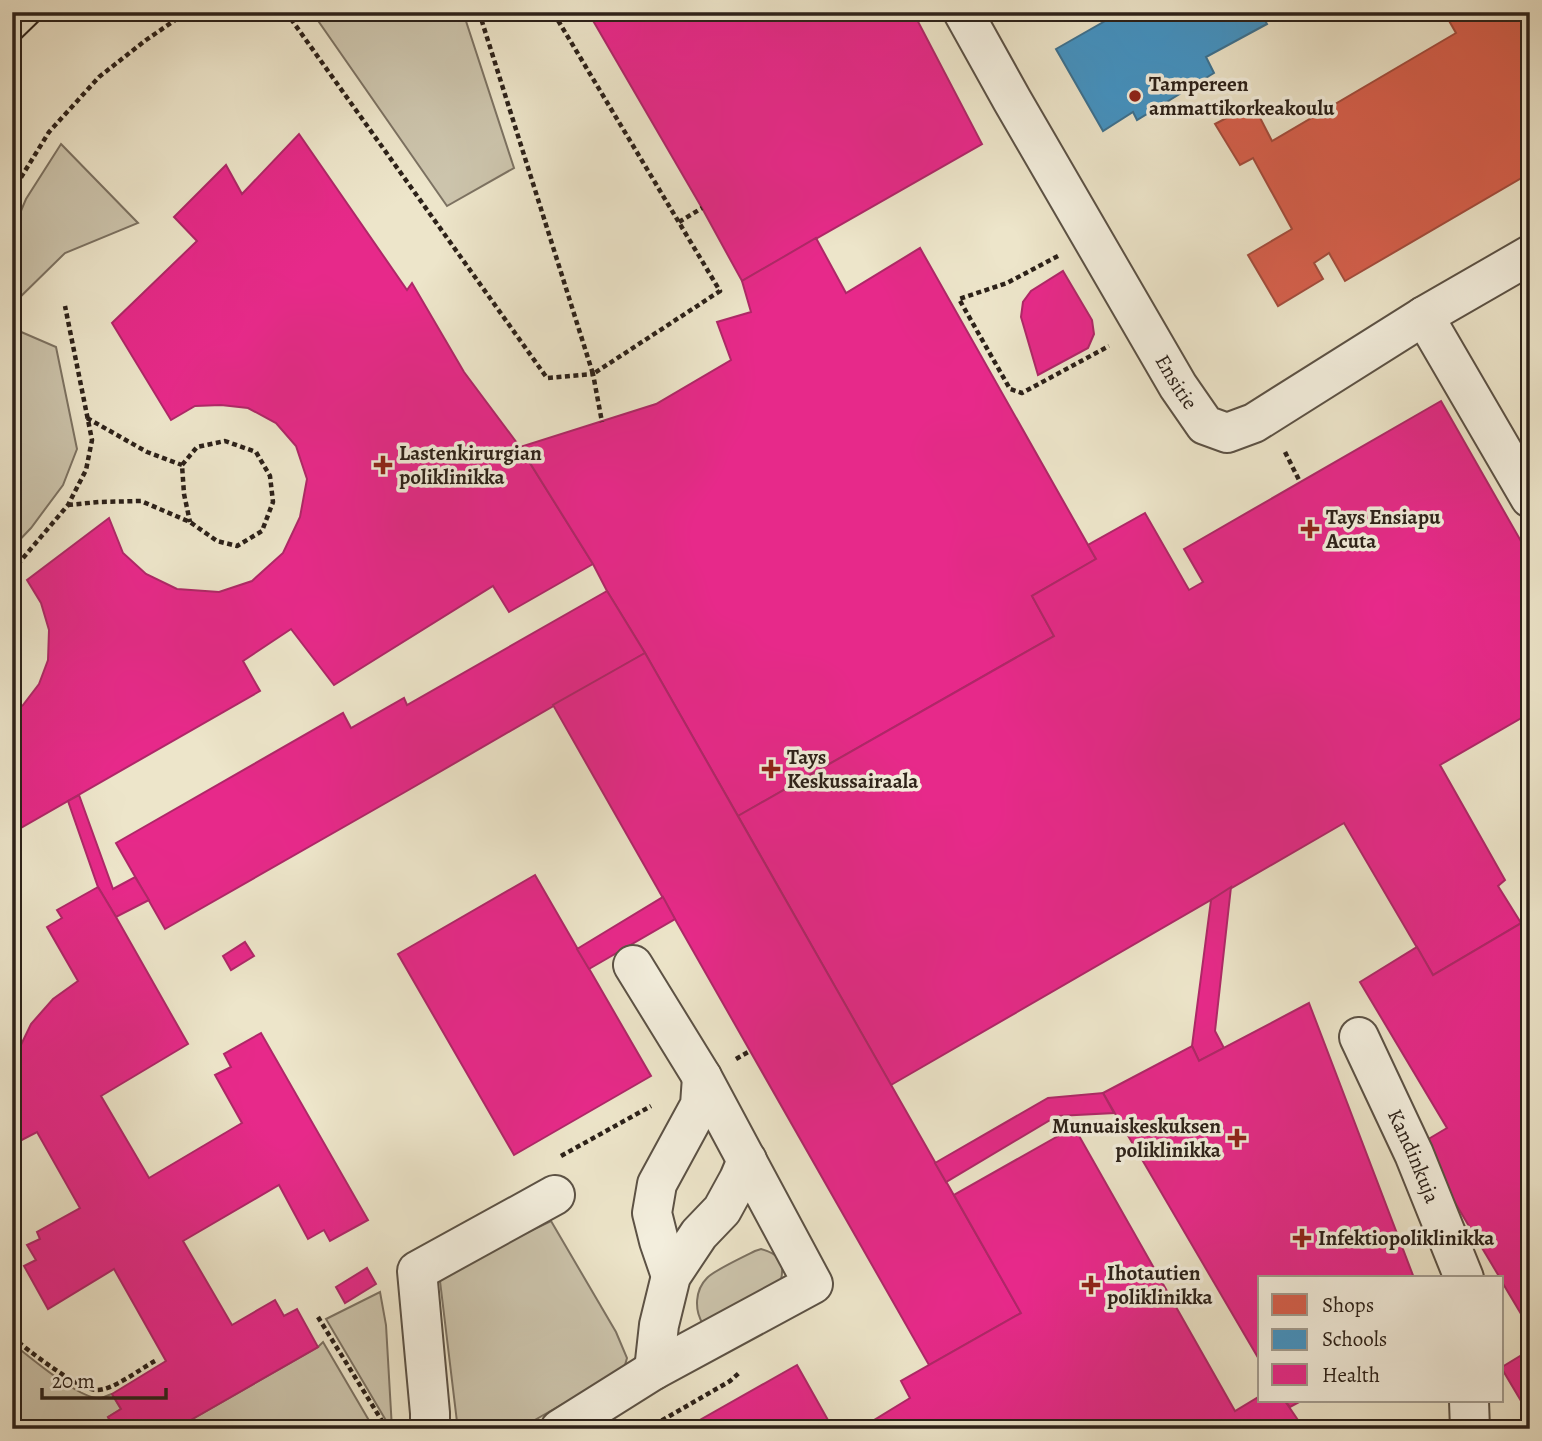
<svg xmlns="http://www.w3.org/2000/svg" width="1542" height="1441" viewBox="0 0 1542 1441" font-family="Alegreya,serif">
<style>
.green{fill:#ccc4ac;stroke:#7c7262;stroke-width:2}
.shops{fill:#d6604d;stroke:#a34d3d;stroke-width:2}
.schools{fill:#4393c3;stroke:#3c7190;stroke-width:2}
.health{fill:#e7298a;stroke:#af2768;stroke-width:2}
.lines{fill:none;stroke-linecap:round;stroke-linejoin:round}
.minor-casing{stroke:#5c5245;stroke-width:42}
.path{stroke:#2c2119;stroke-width:4.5;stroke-dasharray:5 3.5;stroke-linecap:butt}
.minor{stroke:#f3eedd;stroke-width:38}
.tram{stroke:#2c2119;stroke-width:2}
.poi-dot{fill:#8f2418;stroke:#f3eedd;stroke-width:2.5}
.labels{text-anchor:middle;stroke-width:7;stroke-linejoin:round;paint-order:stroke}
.poi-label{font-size:21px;font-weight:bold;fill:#2c2119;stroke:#f3eedd;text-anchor:start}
.street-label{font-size:21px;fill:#2c2119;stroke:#f3eedd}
</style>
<rect width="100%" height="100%" fill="#ede5ca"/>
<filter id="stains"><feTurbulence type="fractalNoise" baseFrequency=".00286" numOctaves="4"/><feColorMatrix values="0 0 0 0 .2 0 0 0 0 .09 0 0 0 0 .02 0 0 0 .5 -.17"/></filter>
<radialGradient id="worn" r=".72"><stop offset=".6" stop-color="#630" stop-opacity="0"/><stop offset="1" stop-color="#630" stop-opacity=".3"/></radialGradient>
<!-- green -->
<g class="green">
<path d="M312 12H463L514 168 447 206Z"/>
<path d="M61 144 138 223 65 253 12 305V232L26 199Z"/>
<path d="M12 328 56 347 77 449 63 485 31 528 12 548Z"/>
<path d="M551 1221 616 1332 627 1358 625 1365 617 1373 519 1429H456L457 1422 440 1281 462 1264Z"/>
<path d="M761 1249C779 1254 785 1261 781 1280L703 1324C694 1310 695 1290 707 1278 713 1271 745 1256 755 1251Z"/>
<path d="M380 1292 386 1325 392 1429H391L326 1319Z"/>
<path d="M323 1342 374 1429H175L318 1347Z"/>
<path d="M12 1343C30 1357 81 1401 101 1398 105 1397 108 1395 112 1394L121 1409 108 1417 115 1429H12Z"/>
</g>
<!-- shops -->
<path class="shops" d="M1444 12H1530V173L1345 281 1329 253 1314 263 1323 279 1278 306 1248 255 1292 229 1253 158 1240 165 1215 124 1253 104 1272 141 1456 33Z"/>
<!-- schools -->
<path class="schools" d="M1121 12H1267L1262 15 1267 24 1206 57 1214 73 1137 120 1133 112 1103 131 1056 49Z"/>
<!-- health -->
<g class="health">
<path d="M588 12H913L982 144 742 281 702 208Z"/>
<path d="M299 134 407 290 412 283 464 372 520 447 593 564 509 612 493 586 334 685 291 629 243 661 260 691 12 833V713L23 705 39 684 48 660 49 630 41 603 27 580 109 518 123 553 146 574 177 589 219 592 252 581 283 553 300 517 307 479 296 446 276 423 248 408 221 405 195 406 171 420 112 323 197 241 174 217 226 165 242 194Z"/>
<path d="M816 238 846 293 920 248 1096 559 1032 596 1054 636 738 816 645 653 607 591 593 564 520 447 656 404 731 360 717 322 751 312 742 281Z"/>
<path d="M1063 271 1092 320 1094 334 1088 348 1038 375 1021 317 1023 302 1031 291Z"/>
<path d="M1441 401 1530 557V713L1440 765 1505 880 1498 886 1521 923 1433 975 1344 823 891 1085 738 816 1054 636 1032 596 1096 559 1088 545 1145 513 1189 590 1203 582 1184 549Z"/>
<path d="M607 591 645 653 405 792 165 929 116 843 343 713 351 728 404 698 407 705Z"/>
<path d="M645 653 1021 1313 929 1365 553 705Z"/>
<path d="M79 795 113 889 135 877 149 900 116 917 98 887 68 801Z"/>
<path d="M535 875 651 1076 514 1155 398 954Z"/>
<path d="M98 887 116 917 188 1044 101 1096 149 1178 242 1123 215 1075 231 1067 224 1054 261 1033 368 1220 330 1241 324 1230 308 1239 279 1185 183 1241 232 1325 275 1300 284 1316 297 1309 318 1347 175 1429H115L108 1417 121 1409 112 1394 166 1361 114 1269 48 1309 24 1266 36 1260 27 1245 40 1239 37 1232 80 1208 37 1132 12 1145V1066L14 1064 19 1049 31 1024 53 999 78 981 47 927 62 918 57 910Z"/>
<path d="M1231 887 1215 1031 1224 1048 1199 1061 1192 1046 1211 900Z"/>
<path d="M663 897 675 919 589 969 577 949Z"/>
<path d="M1530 918V1329L1502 1282V1278H1500L1420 1144 1447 1128 1360 982 1417 947 1433 975Z"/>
<path d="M245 942 254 956 231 970 223 956Z"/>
<path d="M1309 1003 1414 1278H1260V1361L1103 1093 1192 1046 1199 1061Z"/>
<path d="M1103 1093 1114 1113 1057 1116 946 1182 935 1163 1048 1098Z"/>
<path d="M1074 1127 1235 1411 1260 1396V1401H1285L1304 1429H874L871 1422 910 1398 901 1381 1021 1313 954 1195Z"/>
<path d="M367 1268 376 1284 345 1303 336 1287Z"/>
<path d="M1530 1350V1416L1502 1369V1367Z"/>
<path d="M797 1365 833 1429H684Z"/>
<path d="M1285 1401H1301L1290 1407Z"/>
<path d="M871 1422 874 1429H858Z"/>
</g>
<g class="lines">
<defs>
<g id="minor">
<path id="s1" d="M963 12 1012 100 1178 386 1205 425 1227 433 1254 423 1424 316 1530 255"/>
<path d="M1424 316 1530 498"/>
<path id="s2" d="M1359 1037 1414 1154 1464 1278"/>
<path d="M671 1276 659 1241 652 1213 657 1184 700 1105 702 1077"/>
<path d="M654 1370 659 1325 671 1276 699 1234 722 1210 739 1179 747 1160"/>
<path d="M1469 1401 1470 1429"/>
<path d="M430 1429V1413L417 1271 555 1195"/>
<path d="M560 1429 654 1370 813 1284 702 1077 633 965"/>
</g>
</defs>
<!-- minor casing -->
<use href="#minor" class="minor-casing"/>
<!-- path -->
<g class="path">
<path d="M286 12 547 378 593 374 602 422"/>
<path d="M479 12 593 374 720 291 553 12"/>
<path d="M12 192 49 132 99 77 146 40 187 12"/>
<path d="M679 222 702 208"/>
<path d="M1058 256 1007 283 959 299 1010 389 1022 393 1109 346"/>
<path d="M87 418 147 452 182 465"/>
<path d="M1285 452 1300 482"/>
<path d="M68 505 99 502 141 501 190 522 217 541 237 546 262 531 273 502 270 476 256 452 225 441 197 447 182 465 184 494 190 522"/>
<path d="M12 571 68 505 86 470 92 440 65 306"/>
<path d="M736 1059 750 1051"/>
<path d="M561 1156 651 1106"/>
<path d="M318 1317 387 1429"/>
<path d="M12 1337C28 1350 77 1389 96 1390 112 1391 140 1369 155 1361"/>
<path d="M647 1429 730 1381 739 1373"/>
</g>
<!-- minor -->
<use href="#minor" class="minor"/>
<!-- tram -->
<g class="tram">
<path d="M12 13 13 12"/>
<path d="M12 47 48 12"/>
</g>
</g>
<!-- markers -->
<g class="poi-dot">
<circle cx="1135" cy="96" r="7"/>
<path d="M379.5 454.5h7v7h7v7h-7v7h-7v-7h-7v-7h7z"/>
<path d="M1306.5 518.5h7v7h7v7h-7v7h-7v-7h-7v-7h7z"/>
<path d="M767.5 758.5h7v7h7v7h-7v7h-7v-7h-7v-7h7z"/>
<path d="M1233.5 1127.5h7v7h7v7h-7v7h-7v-7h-7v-7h7z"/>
<path d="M1298.5 1227.5h7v7h7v7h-7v7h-7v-7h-7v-7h7z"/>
<path d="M1087.5 1274.5h7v7h7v7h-7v7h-7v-7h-7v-7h7z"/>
</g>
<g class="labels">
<!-- poi labels -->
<g class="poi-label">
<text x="1149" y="91">Tampereen<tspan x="1149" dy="24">ammattikorkeakoulu</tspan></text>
<text x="399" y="460">Lastenkirurgian<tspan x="399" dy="24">poliklinikka</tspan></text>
<text x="1326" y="524">Tays Ensiapu<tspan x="1326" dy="24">Acuta</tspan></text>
<text x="787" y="764">Tays<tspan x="787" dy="24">Keskussairaala</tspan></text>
<text x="1221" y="1133" text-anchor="end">Munuaiskeskuksen<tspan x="1221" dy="24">poliklinikka</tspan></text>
<text x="1318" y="1245">Infektiopoliklinikka</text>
<text x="1107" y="1280">Ihotautien<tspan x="1107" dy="24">poliklinikka</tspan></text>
</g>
<!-- street labels -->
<g class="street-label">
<text dy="7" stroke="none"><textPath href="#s1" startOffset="427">Ensitie</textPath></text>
<text dy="7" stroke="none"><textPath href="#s2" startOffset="131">Kandinkuja</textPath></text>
</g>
</g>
<!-- margin -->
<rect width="1542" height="1441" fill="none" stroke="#ede5ca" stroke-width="42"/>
<rect x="14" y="14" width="1514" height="1413" fill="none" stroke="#2c2119" stroke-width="3.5"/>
<rect x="21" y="21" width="1500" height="1399" fill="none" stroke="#2c2119" stroke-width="2"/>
<!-- legend -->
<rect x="1258" y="1276" width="245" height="126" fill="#f3eedd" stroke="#a39c8f" stroke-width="2"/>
<rect x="1272" y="1294" width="35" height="21" fill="#d6604d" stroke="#a39c8f" stroke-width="2"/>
<text x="1322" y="1312" font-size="21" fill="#2c2119">Shops</text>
<rect x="1272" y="1329" width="35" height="21" fill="#4393c3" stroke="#a39c8f" stroke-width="2"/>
<text x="1322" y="1346" font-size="21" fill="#2c2119">Schools</text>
<rect x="1272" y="1364" width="35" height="21" fill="#e7298a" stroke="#a39c8f" stroke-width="2"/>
<text x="1322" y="1382" font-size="21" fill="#2c2119">Health</text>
<!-- scale -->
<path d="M42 1388v10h124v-10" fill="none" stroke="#2c2119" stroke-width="3.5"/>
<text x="52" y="1388" font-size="21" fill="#2c2119" stroke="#f3eedd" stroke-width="5" paint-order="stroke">20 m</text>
<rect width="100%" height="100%" filter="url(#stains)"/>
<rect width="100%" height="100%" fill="url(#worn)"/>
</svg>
